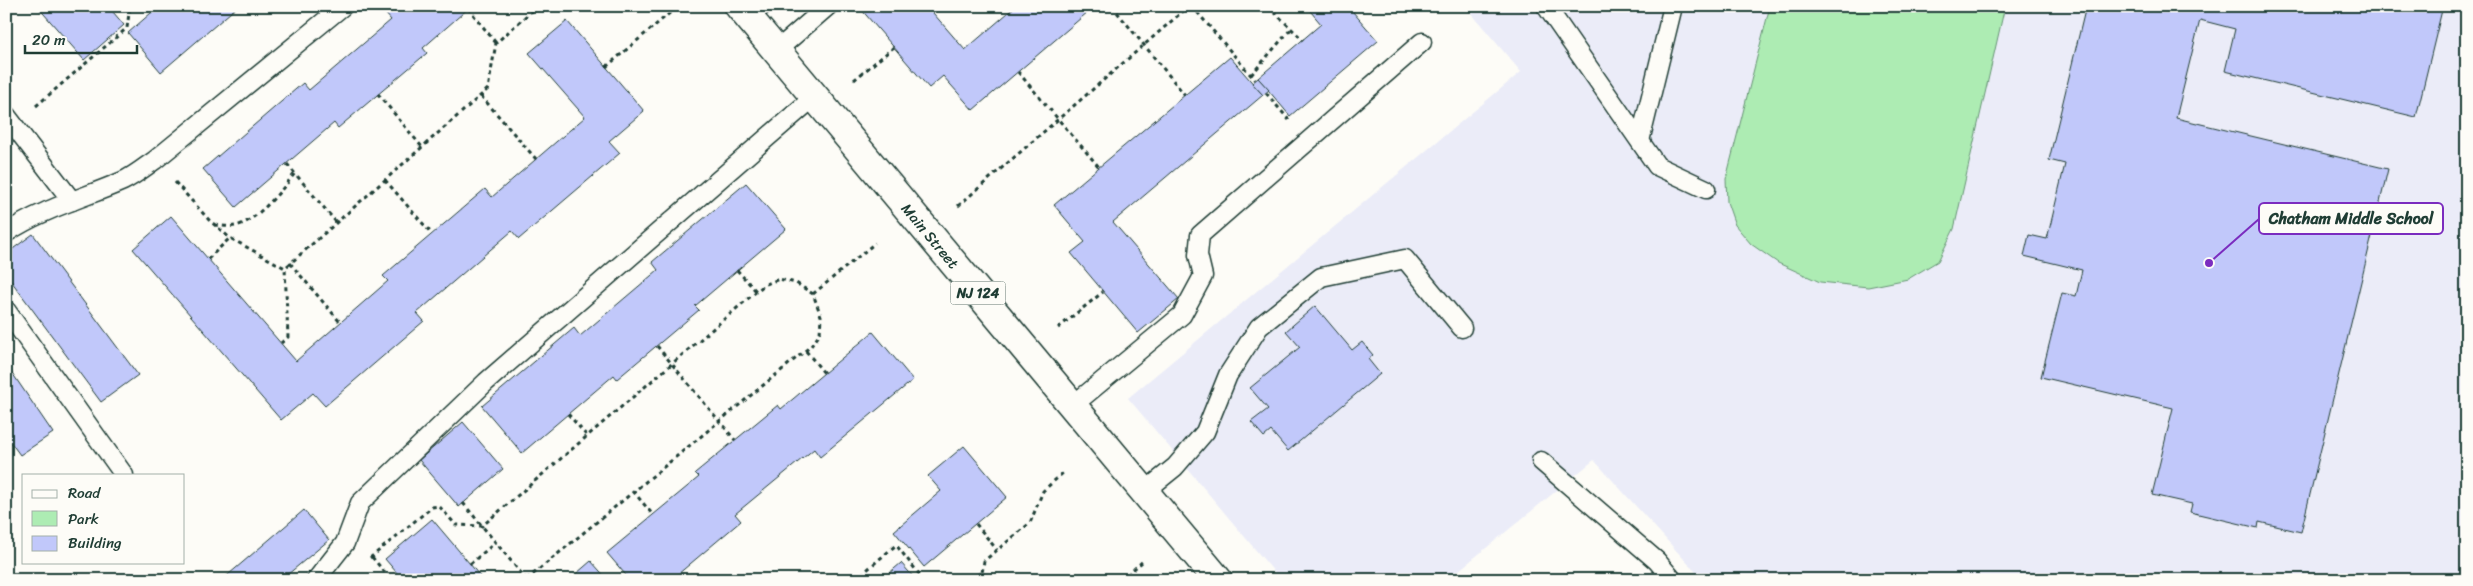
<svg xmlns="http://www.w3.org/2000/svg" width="2473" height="586" viewBox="0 0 2473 586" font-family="Sriracha,sans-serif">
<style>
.built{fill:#ebecf8}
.green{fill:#adecb3;stroke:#669474}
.building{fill:#c1c8fa;stroke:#1f3d34}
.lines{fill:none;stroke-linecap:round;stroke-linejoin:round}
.lane-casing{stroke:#1f3d34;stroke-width:21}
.primary-casing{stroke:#1f3d34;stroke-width:31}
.path{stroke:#1f3d34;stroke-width:3;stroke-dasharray:4 4;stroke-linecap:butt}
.lane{stroke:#fdfcf7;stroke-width:18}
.primary{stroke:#fdfcf7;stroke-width:28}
.labels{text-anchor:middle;stroke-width:4;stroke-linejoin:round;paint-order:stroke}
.shield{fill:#fdfcf7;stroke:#62766e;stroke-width:1}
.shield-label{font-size:14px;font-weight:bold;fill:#1f3d34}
.street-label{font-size:15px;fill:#1f3d34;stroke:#fdfcf7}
.leader{fill:none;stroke:#7b2cbf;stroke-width:2}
.callout-dot{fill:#7b2cbf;stroke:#fdfcf7;stroke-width:2}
.callout{fill:#fdfcf7;stroke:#7b2cbf;stroke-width:2}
.callout-label{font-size:16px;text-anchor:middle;font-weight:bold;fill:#1f3d34}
</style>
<rect width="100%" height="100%" fill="#fdfcf7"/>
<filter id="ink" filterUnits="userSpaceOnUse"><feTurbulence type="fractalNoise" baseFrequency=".02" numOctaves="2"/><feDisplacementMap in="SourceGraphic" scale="10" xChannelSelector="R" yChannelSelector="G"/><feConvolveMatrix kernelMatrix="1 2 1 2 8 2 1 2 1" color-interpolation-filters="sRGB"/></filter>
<g filter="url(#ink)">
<!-- built -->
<path class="built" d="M1465 6H2467V580H1703L1594 460 1447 580H1281L1128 398 1521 72Z"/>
<!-- green -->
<path class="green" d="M1770 6H2005L1954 229 1938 261 1908 279 1868 287 1820 282 1778 263 1751 244 1735 225 1727 202 1726 179Z"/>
<!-- building -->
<g class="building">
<path d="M37 6H108L124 25 84 60Z"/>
<path d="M159 6H238L161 72 128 33Z"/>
<path d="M393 6H471L423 48 427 53 338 128 334 123 236 207 203 169 303 83 309 90 391 20 385 13Z"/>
<path d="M863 6H927L965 50 1016 6H1095L973 110 943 76 929 88 860 8Z"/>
<path d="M1306 6H1360L1353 12 1378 41 1290 116 1258 78 1321 24Z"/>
<path d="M2086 6H2443L2416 117 2225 71 2235 29 2200 20 2176 118 2388 169 2301 532 2259 522 2258 528 2190 512 2192 504 2152 495 2173 408 2041 377 2062 293 2076 296 2082 270 2024 256 2029 235 2047 239 2065 164 2049 160Z"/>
<path d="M567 21 644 111 609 141 620 153 519 239 512 231 417 313 424 321 325 406 313 393 281 420 133 249 171 216 296 361 388 281 383 276 485 189 492 197 585 117 529 53Z"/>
<path d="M1230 57 1263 95 1113 222 1179 299 1138 333 1071 253 1085 242 1054 205Z"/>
<path d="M1258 78 1269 90 1263 95 1252 83Z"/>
<path d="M746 183 786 229 695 306 699 310 617 379 614 375 522 453 482 406 574 328 580 336 658 270 652 262Z"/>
<path d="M33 234 138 375 101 402 6 274V254Z"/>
<path d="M1315 306 1352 350 1362 342 1373 355 1368 359 1380 374 1288 451 1271 431 1264 437 1251 422 1268 409 1250 388 1300 347 1286 331Z"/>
<path d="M873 332 913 380 820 457 814 449 735 514 741 521 671 580H630L607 553 699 477 695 473 778 405 781 409Z"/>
<path d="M6 364 53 433 20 455 6 436Z"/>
<path d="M463 422 503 469 459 507 419 460Z"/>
<path d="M964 446 1007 497 924 567 894 531 941 491 928 476Z"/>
<path d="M304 510 329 540 281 580H222Z"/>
<path d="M432 519 470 564 483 580H403L385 559Z"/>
<path d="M591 561 608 580H569Z"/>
<path d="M901 563 916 580H881Z"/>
</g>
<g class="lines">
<defs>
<g id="lane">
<path d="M1546 6 1657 166 1706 189"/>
<path d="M748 17 762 6"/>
<path d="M776 51 828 6"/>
<path d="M6 115 72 201"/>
<path d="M1640 141 1673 6"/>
<path d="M6 233C42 209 84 198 123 181 134 176 145 167 155 160L343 6"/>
<path d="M6 310 124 475"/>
<path d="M1072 406 1182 315 1203 276 1198 255 1200 235 1422 42"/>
<path d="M1541 461 1657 561 1673 580"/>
<path d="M1144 492 1175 467 1205 432 1228 375 1259 327 1321 277 1405 259 1462 328"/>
<path d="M316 580 345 543 360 503 486 382 814 97"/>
</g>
<path id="primary" d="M739 6 1218 580"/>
</defs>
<!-- lane casing -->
<use href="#lane" class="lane-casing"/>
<!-- primary casing -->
<use href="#primary" class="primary-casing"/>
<!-- path -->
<g class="path">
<path d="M1112 6 1185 95"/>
<path d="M1192 6 1255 80"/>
<path d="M1268 6 1303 40"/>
<path d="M468 8 496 43"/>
<path d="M606 67 678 6"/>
<path d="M1018 72 1099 167"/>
<path d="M1251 75 1291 29"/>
<path d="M854 80 894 47"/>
<path d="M1266 93 1289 120"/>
<path d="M378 94 422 147"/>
<path d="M481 96 536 159"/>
<path d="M36 106 127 28 130 6"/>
<path d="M287 164 336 222"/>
<path d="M385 180 432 234"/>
<path d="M175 182 209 220 230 238 285 268 488 89 496 43 537 6"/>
<path d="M958 206 1189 6"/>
<path d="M215 225C221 226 229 227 235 226 255 223 283 189 295 173"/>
<path d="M208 259 230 238"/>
<path d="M290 263 340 322"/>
<path d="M737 270 756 291"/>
<path d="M813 294 875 243"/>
<path d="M1058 328 1103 292"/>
<path d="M281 343 288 337 285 268"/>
<path d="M657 346 735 440"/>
<path d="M806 351 824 373"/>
<path d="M568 414 587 436"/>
<path d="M633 491 653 515"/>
<path d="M463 503 526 579"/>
<path d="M976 524 997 550"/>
<path d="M372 557 391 580"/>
<path d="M370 558 432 507 439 506 456 525 482 526 764 285 779 279 796 283 813 294 821 316 820 334 811 346 526 580"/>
<path d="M470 564 496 542"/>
<path d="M855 580 896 545 924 580"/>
<path d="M962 580 982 573"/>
<path d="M983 580 982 573 984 561 1030 523 1043 491 1065 471"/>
<path d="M1121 580 1142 562"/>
</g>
<!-- lane -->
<use href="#lane" class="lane"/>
<!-- primary -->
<use href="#primary" class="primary"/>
</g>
</g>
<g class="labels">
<!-- shield labels -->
<rect class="shield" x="950.5" y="281.5" width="55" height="23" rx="4"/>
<g class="shield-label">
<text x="978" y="298">NJ 124</text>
</g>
<!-- street labels -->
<g class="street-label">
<text transform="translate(930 236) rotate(50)" y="5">Main Street</text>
</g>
</g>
<!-- callouts -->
<path class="leader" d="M2209 263L2259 219"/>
<circle class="callout-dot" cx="2209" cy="263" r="5"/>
<rect class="callout" x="2259" y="203" width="184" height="31" rx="5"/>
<g class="callout-label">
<text x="2351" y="224">Chatham Middle School</text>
</g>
<!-- margin -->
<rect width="2473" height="586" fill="none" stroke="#fdfcf7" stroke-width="25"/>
<rect x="12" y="12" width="2448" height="561" fill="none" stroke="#1f3d34" stroke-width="2" filter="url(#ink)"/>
<!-- legend -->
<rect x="22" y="474" width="162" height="90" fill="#fdfcf7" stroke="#a4b0a9"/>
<rect x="32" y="490" width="25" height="8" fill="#fdfcf7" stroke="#a4b0a9"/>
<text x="68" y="498" font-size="15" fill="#1f3d34">Road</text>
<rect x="32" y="511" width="25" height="15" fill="#adecb3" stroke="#a4b0a9"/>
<text x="68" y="524" font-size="15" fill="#1f3d34">Park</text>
<rect x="32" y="536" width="25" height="15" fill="#c1c8fa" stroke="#a4b0a9"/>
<text x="68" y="548" font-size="15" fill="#1f3d34">Building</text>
<!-- scale -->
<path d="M25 45v8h112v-8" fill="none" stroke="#1f3d34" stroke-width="2.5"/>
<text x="32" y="45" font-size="15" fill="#1f3d34" stroke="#fdfcf7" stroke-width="4" paint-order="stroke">20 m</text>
</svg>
